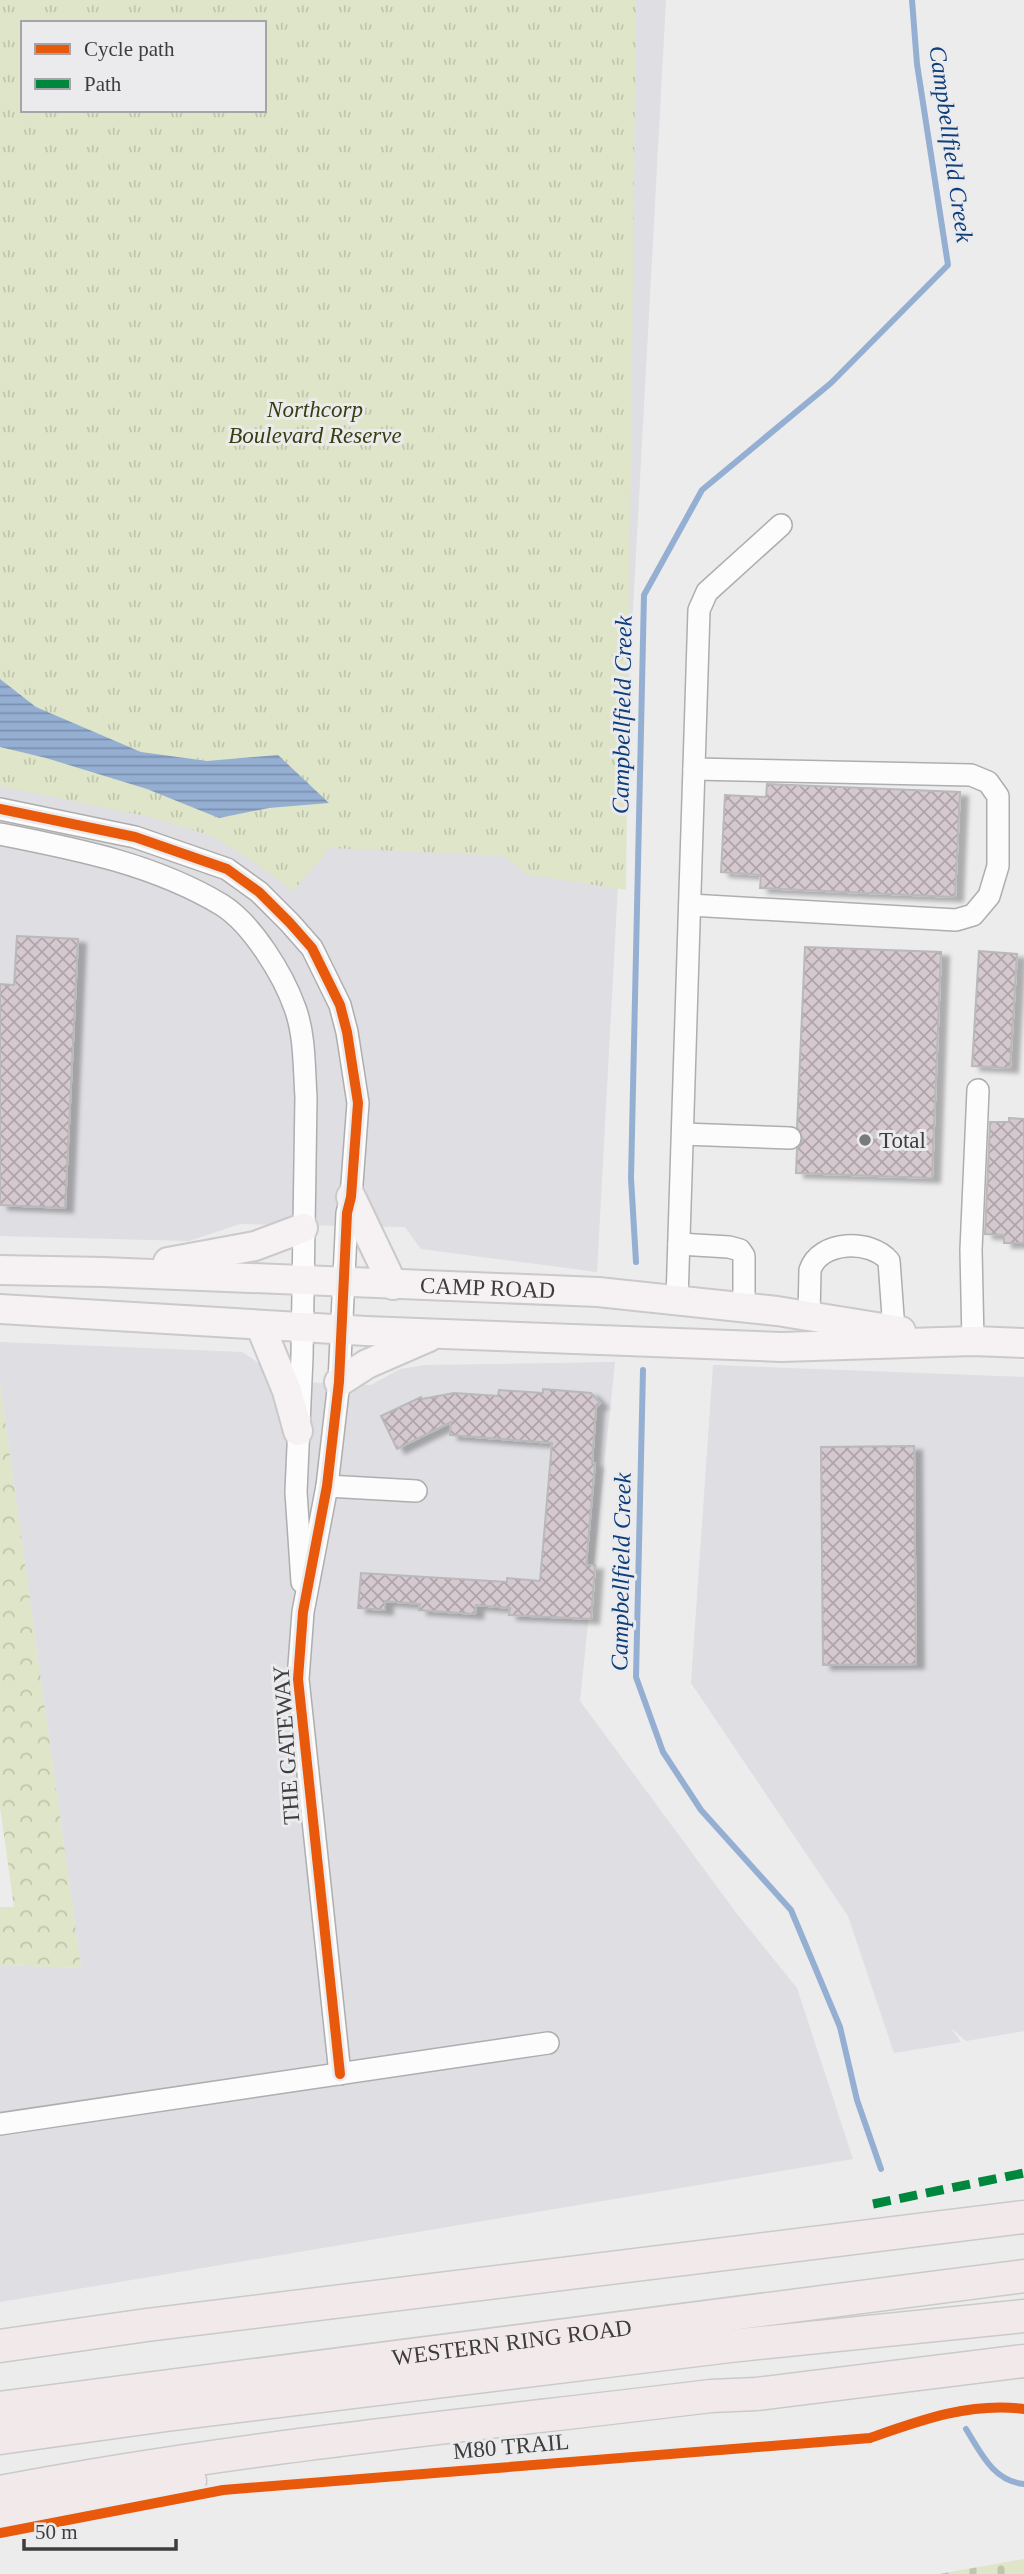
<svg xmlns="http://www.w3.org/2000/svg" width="1024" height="2574" viewBox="0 0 1024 2574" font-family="'Times New Roman',serif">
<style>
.built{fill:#dedee3;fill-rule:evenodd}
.grass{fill:url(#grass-tufts);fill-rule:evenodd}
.forest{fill:url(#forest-crowns)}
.cemetery{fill:url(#cemetery-stones)}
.water{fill:url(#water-rules)}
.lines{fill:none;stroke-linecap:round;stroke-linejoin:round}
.stream{stroke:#95afd3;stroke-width:6}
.building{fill:url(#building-cross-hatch);stroke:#b9b9b9;stroke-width:2;filter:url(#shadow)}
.minor-casing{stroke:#aeaeae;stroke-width:24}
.major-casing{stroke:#cacaca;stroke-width:32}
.highway-casing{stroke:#cacaca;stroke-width:35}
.minor{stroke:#fcfcfc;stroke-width:21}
.major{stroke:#f6f1f2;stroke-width:28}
.highway{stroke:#f2eaea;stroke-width:32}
.quiet{stroke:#00873e;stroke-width:9;stroke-dasharray:18 9;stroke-linecap:butt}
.cycleway-casing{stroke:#ebebed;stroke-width:15}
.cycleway{stroke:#e8590c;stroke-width:10}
.poi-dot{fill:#7a7a7b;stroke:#ebebed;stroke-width:2.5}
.labels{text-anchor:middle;stroke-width:6;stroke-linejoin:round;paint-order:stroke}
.park-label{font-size:23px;font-style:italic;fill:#373f0f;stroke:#ebebed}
.poi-label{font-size:23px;fill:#3d3d3e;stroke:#ebebed;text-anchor:start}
.street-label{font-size:23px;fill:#3d3d3e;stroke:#ebebed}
.water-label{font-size:24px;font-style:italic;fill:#0e3e7c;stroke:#ebebed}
</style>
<defs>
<pattern id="grass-tufts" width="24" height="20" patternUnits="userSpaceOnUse" patternTransform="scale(1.75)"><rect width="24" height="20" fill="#dfe5c8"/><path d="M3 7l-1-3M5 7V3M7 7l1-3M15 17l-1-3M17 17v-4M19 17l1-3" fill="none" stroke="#c0c5ad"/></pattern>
<pattern id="forest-crowns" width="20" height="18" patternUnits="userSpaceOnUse" patternTransform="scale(1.75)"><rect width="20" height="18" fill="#dfe5c8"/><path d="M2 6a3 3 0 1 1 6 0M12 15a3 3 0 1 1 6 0" fill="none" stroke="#c0c5ad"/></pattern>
<pattern id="cemetery-stones" width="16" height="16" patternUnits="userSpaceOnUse" patternTransform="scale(1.75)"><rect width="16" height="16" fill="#dfe5c8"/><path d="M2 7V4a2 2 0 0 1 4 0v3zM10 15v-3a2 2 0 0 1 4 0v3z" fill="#c0c5ad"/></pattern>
<pattern id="water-rules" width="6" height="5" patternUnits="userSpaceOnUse" patternTransform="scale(1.75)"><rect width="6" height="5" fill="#95afd3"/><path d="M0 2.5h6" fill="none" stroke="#7b90ad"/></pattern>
<pattern id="building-cross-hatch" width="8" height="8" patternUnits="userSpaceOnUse" patternTransform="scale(1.75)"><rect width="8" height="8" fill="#d5c9cf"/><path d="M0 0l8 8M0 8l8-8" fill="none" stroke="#aea4a9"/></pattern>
<filter id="shadow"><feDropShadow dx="8" dy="4.5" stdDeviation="2" flood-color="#0004"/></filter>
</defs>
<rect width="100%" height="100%" fill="#ececec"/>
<!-- built -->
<g class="built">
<path d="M0 0H666L597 1272 421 1249 405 1227 240 1224 189 1241 0 1236ZM23 23H264V110H23Z"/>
<path d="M0 1342 242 1352 263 1366 274 1381 371 1385 400 1369 425 1365 615 1362 580 1701 737 1914 797 1988 853 2159 0 2302V1965L81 1968 0 1384Z"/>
<path d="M713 1365 1024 1377V2031L966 2041 950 2027 961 2042 894 2053 848 1916 691 1683Z"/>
</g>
<!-- grass -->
<path class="grass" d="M0 0H636L626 890 525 874 505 856 330 848 293 891 251 860 212 836 150 817 0 786ZM23 23H264V110H23Z"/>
<!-- forest -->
<path class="forest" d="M0 1384 81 1968 0 1965V1907H14L0 1807Z"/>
<!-- cemetery -->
<path class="cemetery" d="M1024 2559V2574H939Z"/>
<!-- water -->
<path class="water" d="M0 679 36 707 141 752 207 761 278 755 329 803 269 808 219 818 147 789 46 758 0 747Z"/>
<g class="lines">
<!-- stream -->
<g class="stream">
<path d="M636 1262 631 1178 644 595 702 490 831 383 948 265 917 64 912 0"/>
<path d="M643 1370 636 1677 663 1752 701 1810 791 1910 840 2027 857 2100 881 2169"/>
<path d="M966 2429C981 2453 993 2481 1024 2484"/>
</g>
</g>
<!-- building -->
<g class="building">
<path d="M767 784 960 792 955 897 760 888 761 875 721 872 725 795 766 797Z"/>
<path d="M17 936 78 939 65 1208 0 1205V984L14 985Z"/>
<path d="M805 947 941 952 932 1178 796 1173 797 1149 803 1139 797 1127Z"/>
<path d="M979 951 1017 954 1010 1068 972 1066Z"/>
<path d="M1009 1118 1024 1119V1243H1004V1235L985 1234 990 1122H1009Z"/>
<path d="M543 1389 591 1393 600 1403 596 1407 592 1463H595L586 1565H595L591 1619 509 1615 510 1608 476 1605 475 1614 419 1610 420 1604 385 1601V1610L358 1608 361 1573 507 1582V1578L540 1581 552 1443 450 1435 451 1422 397 1449 381 1416 421 1397 422 1399 454 1393 498 1396 499 1390 543 1393Z"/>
<path d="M914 1446 916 1664 823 1665 821 1447Z"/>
</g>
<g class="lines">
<defs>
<g id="minor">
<path d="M0 809 135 837 227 869 259 892 290 923 312 948 340 1005 347 1032 358 1103 351 1197 347 1213 339 1382 327 1486 303 1612 298 1679 340 2074"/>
<path d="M0 834C76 849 154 864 222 905 252 924 283 974 295 1008 305 1035 304 1068 306 1097L302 1357 296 1492 302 1582"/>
<path d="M690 905 956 920 973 915 989 896 998 866V796L988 782 971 775 694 769"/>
<path d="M683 1134 790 1138"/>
<path d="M679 1244 729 1247 740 1250 744 1256V1308"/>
<path d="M677 1300 699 610 707 592 781 525"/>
<path d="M809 1316 810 1270C820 1240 871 1239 889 1261L894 1330"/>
<path d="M973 1341 971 1250 978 1090"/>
<path d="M327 1486 416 1491"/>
<path d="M0 2124 548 2043"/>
</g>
<g id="major">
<path d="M351 1197 393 1285"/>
<path d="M168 1262 255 1246 303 1228"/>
<path id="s1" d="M0 1270 103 1272 598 1292 777 1311 901 1331"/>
<path d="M0 1309 366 1331 781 1347 973 1341 1024 1343"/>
<path d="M260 1325 287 1391 298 1431"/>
<path d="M339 1382 367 1364 429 1337"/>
</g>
<g id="highway">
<path d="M0 2346 147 2325 1024 2217"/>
<path id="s2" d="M0 2408 1024 2276"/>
<path d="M0 2438 166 2415 730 2346 1024 2316"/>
<path d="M0 2492C235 2447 474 2425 711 2396L756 2394 1024 2361"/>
<path d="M0 2515 190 2481"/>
</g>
</defs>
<!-- minor casing -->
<use href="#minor" class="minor-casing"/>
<!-- major casing -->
<use href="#major" class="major-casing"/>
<!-- highway casing -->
<use href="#highway" class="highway-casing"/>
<!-- minor -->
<use href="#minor" class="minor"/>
<!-- major -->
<use href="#major" class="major"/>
<!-- highway -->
<use href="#highway" class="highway"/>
<!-- quiet -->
<path class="quiet" d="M873 2204 1024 2173"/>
<defs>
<g id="cycleway">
<path d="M0 809 135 837 227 869 259 892 290 923 312 948 340 1005 347 1032 358 1103 351 1197 347 1213 339 1382 327 1486 303 1612 298 1679 340 2074"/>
<path d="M0 2533 223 2490 870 2438C921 2420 970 2402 1024 2409"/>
</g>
</defs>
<!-- cycleway casing -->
<use href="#cycleway" class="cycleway-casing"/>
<!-- cycleway -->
<use href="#cycleway" class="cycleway"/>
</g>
<!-- markers -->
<circle class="poi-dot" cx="865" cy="1140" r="7"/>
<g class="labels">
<!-- park labels -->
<g class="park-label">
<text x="315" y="417">Northcorp<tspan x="315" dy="26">Boulevard Reserve</tspan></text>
</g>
<!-- poi labels -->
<g class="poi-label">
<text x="879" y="1148">Total</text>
</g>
<!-- street labels -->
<g class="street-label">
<text dy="8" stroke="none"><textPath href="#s1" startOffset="488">CAMP ROAD</textPath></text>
<text transform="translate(286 1745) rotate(-94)" y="8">THE GATEWAY</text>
<text dy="8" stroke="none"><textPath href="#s2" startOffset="516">WESTERN RING ROAD</textPath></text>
<text transform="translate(511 2446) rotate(-5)" y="8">M80 TRAIL</text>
</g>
<!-- water labels -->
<g class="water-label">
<text transform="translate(951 144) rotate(82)" y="8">Campbellfield Creek</text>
<text transform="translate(622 715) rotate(-89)" y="8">Campbellfield Creek</text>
<text transform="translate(621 1572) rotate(-89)" y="8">Campbellfield Creek</text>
</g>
</g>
<!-- legend -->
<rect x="21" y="21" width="245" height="91" fill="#ebebed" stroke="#a5a5a7" stroke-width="2"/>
<rect x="35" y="44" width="35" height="10" fill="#e8590c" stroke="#a5a5a7" stroke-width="2"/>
<text x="84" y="56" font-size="21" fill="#3d3d3e">Cycle path</text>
<rect x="35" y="79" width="35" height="10" fill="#00873e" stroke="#a5a5a7" stroke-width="2"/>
<text x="84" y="91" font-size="21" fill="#3d3d3e">Path</text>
<!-- scale -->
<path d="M24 2539v10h152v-10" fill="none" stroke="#3d3d3e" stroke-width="3.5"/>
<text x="35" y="2539" font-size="21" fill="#3d3d3e" stroke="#ebebed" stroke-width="5" paint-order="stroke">50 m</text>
</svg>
